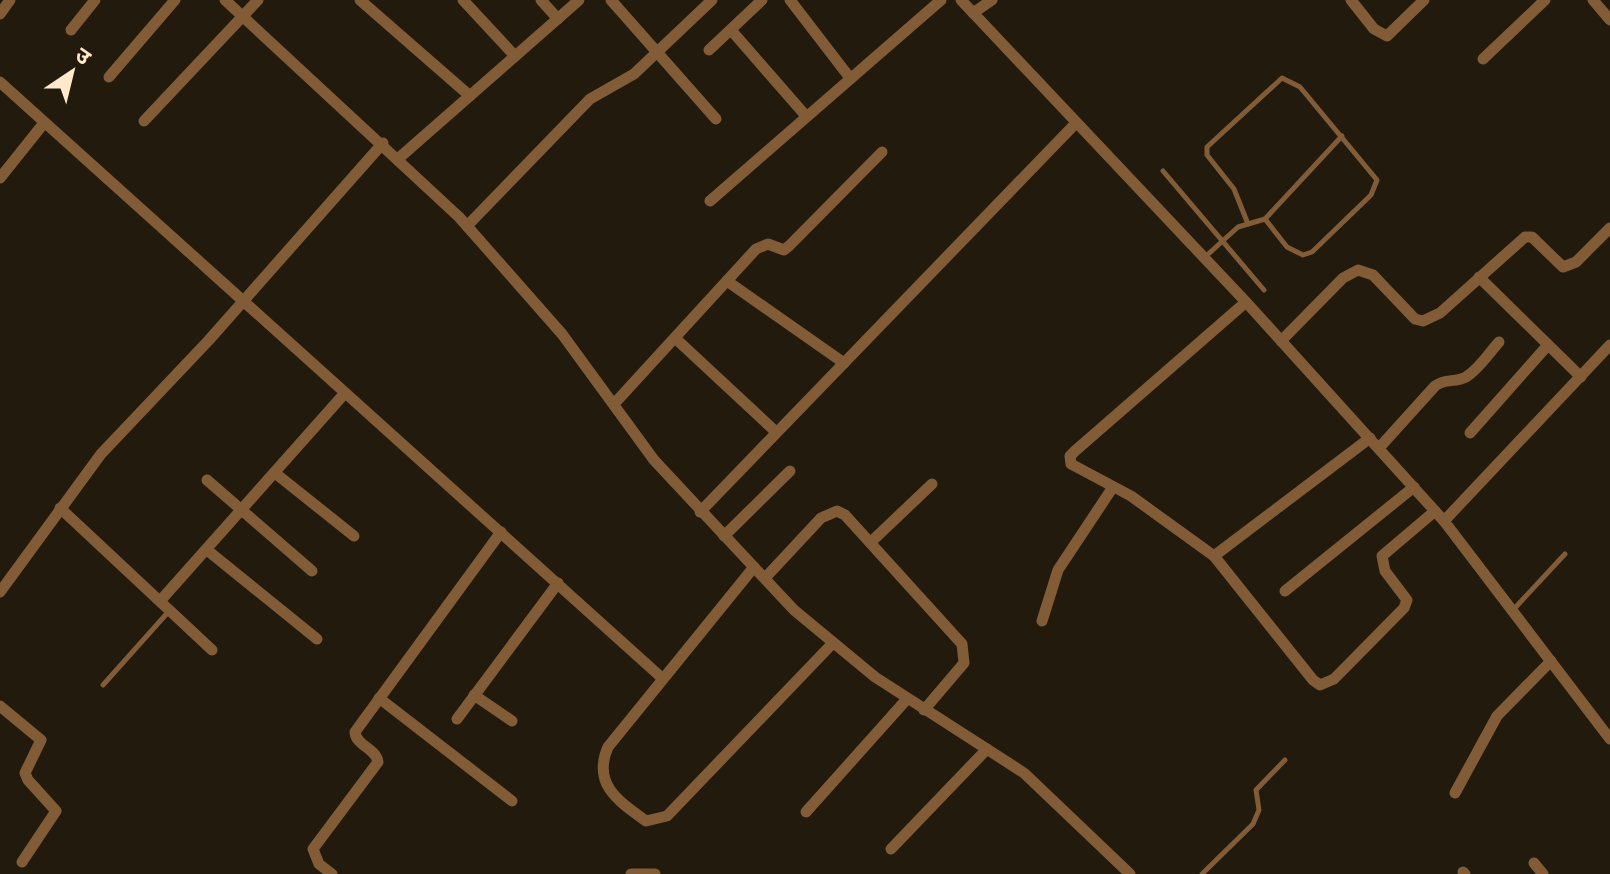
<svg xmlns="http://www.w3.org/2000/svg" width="1610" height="874" viewBox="0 0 1610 874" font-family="Helvetica,'Noto Sans Devanagari',sans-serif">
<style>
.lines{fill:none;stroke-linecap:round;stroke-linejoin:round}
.lane{stroke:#825b37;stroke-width:5}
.street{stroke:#825b37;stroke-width:11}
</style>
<rect width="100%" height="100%" fill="#221a0d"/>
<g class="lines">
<!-- lane -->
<g class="lane">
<path d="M1163 171 1264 290"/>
<path d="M1248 224 1234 189 1207 155V147L1282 78 1300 87 1377 180 1371 195 1312 252 1303 255 1287 247 1265 219"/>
<path d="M1205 257 1238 227 1265 219 1342 136"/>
<path d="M1513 610 1565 554"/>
<path d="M103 685 170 610"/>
<path d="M1202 874 1253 824 1259 810 1256 790 1285 760"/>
</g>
<!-- street -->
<g class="street">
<path d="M225 0 459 217 562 334 654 460 794 610 875 677 1024 773 1130 874"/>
<path d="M360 0 470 96"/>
<path d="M463 0 515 56"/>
<path d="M541 0 558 19"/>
<path d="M611 0 716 119"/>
<path d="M790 0 850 78"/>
<path d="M961 0 1246 302 1444 521 1610 739"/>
<path d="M1351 0 1374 29 1387 36 1424 0"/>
<path d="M1593 0 1610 20"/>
<path d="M973 13 992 0"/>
<path d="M0 14 10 0"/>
<path d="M71 30 95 0"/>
<path d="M731 30 806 116"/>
<path d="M709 50 762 0"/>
<path d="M1483 59 1545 0"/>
<path d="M109 77 175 0"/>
<path d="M0 82 662 678"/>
<path d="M144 121 258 0"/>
<path d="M399 158 579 0"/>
<path d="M0 178 44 123"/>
<path d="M710 201 941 0"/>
<path d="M467 226 590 99 634 74 712 0"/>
<path d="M1479 277 1581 377"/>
<path d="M727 281 844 363"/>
<path d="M1246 302 1075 451 1070 456 1071 464 1131 496 1214 556 1313 680 1320 685 1334 679 1404 608 1407 600 1385 571 1382 556 1435 511"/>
<path d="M675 338 776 432"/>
<path d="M1281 341 1343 278 1358 270 1373 275 1415 319 1423 321 1440 313 1525 237H1532L1563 267 1576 262 1610 228"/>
<path d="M614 404 756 249 768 244 784 250 789 246 882 152"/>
<path d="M1470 433 1548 345"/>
<path d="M1379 448 1435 386C1445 378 1455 383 1466 377 1479 369 1489 353 1499 342"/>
<path d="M275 473 354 536"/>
<path d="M207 480 312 571"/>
<path d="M60 508 212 650"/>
<path d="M700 512 1076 123"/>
<path d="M1444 521 1610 345"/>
<path d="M724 536 790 471"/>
<path d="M871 542 932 484"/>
<path d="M207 550 317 639"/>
<path d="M1214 556 1370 438"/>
<path d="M754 567 608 747C592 784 618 801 646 821L667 816 832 644"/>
<path d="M765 578 821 518 837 511 845 515 962 644 964 663 924 710"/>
<path d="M1285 591 1414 487"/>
<path d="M0 592 101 454 209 340 383 143"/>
<path d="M161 600 345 393"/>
<path d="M1042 621 1058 570 1113 487"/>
<path d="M474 695 512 721"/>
<path d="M379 698 512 801"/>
<path d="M0 706 41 740 25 773 28 780 56 811 22 862"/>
<path d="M457 719 558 583"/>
<path d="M1455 793 1497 716 1551 661"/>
<path d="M806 812 907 699"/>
<path d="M891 849 987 749"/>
<path d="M1534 863 1543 874"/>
<path d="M1463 872 1465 874"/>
<path d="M332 874 319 864 313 849 378 762C376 748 356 746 355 732L501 532"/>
<path d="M631 874H655"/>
</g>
</g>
<!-- north arrow -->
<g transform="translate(72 72) rotate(35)" stroke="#221a0d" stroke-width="6" paint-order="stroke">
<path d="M0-6L14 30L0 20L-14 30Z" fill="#ffe9cd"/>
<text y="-12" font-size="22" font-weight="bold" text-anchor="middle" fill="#ffe9cd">उ</text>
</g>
</svg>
